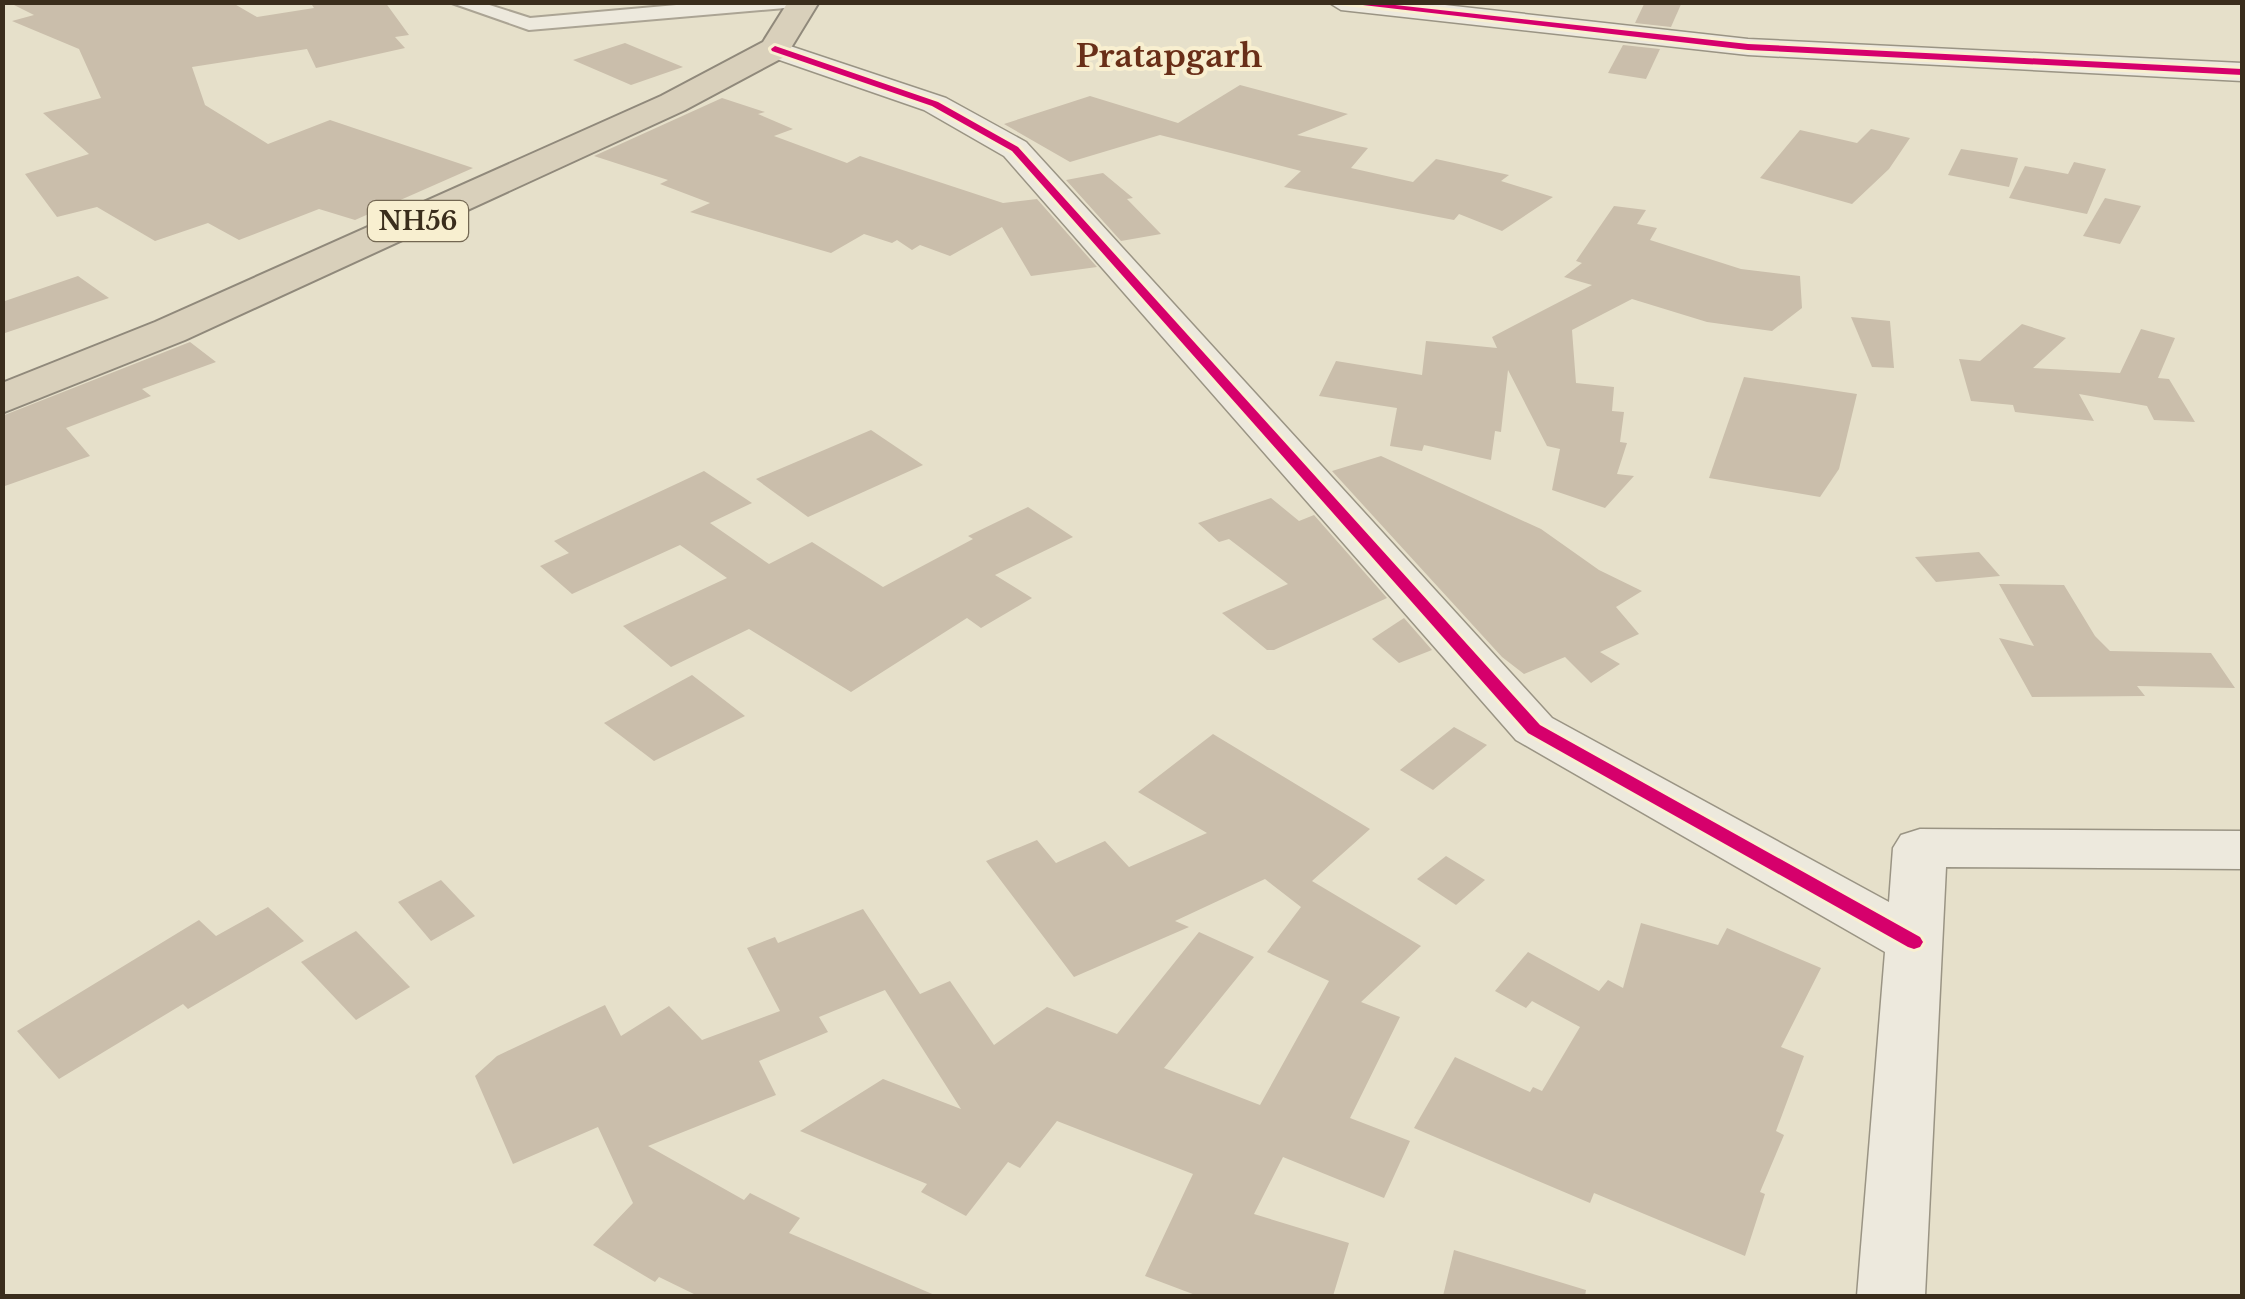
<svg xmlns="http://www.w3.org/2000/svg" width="2245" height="1299" viewBox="0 0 2245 1299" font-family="'Libre Baskerville',serif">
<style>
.building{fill:#cabeab}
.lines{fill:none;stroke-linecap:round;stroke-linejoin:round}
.street-casing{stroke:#aba494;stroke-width:4}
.secondary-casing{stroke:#9a9484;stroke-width:3}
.highway-casing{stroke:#90897b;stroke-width:4}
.street{fill:#ede9dd;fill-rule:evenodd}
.secondary{fill:#ede9dd;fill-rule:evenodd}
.highway{fill:#d9d0bb;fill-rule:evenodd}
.cycleway-casing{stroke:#f8efd0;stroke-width:6}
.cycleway{fill:#d6006c;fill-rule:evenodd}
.labels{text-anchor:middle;stroke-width:8;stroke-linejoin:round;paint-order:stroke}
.shield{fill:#f8efd0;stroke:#736752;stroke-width:2.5}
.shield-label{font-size:25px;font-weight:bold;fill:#3a2d1c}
.far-district-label{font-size:32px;font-weight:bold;fill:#692f18;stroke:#f8efd0}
</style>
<rect width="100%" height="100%" fill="#e6e0ca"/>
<!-- building -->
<g class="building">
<path d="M8 2H231L257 17 314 8 310 2H385L409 35 395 37 405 48 316 68 307 49 192 67 205 105 268 144 330 120 473 168 355 220 319 209 239 240 208 223 155 241 97 207 57 217 25 174 89 154 43 113 101 98 79 49 12 21 34 15Z"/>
<path d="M1645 2H1682L1671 27 1635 23Z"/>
<path d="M625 43 683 67 631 85 573 60Z"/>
<path d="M1623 45 1660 49 1646 79 1608 73Z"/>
<path d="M1240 85 1348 114 1297 135 1368 148 1351 168 1413 182 1436 159 1509 175 1501 181 1553 197 1502 231 1459 214 1454 220 1284 187 1301 171 1160 135 1070 162 1004 124 1090 96 1178 123Z"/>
<path d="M722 98 765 112 758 114 793 129 774 136 847 163 860 156 1003 203 1037 199 1097 267 1031 276 1002 227 950 256 920 245 912 250 897 240 892 243 864 234 831 253 690 212 710 203 660 184 668 180 594 156Z"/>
<path d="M1871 129 1910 138 1889 169 1852 204 1760 178 1800 130 1857 143Z"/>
<path d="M1961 149 2018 158 2009 187 1948 175Z"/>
<path d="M2074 162 2106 169 2087 214 2009 198 2025 166 2068 174Z"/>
<path d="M1103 173 1133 198 1127 199 1161 234 1121 241 1066 180Z"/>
<path d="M2105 198 2141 206 2120 244 2083 236Z"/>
<path d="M1614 206 1646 210 1637 224 1657 228 1650 240 1741 269 1800 276 1802 308 1772 331 1707 322 1632 299 1572 330 1576 383 1614 387 1612 411 1624 412 1620 442 1627 443 1617 474 1634 476 1605 508 1552 490 1560 449 1547 446 1508 370 1501 432 1495 431 1491 460 1424 445 1422 451 1390 446 1397 408 1319 396 1336 361 1422 375 1426 341 1497 348 1492 337 1592 285 1564 277 1582 263 1576 261Z"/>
<path d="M78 276 109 298 2 334V302Z"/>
<path d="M1851 317 1890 321 1894 368 1872 367Z"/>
<path d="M2022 324 2066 338 2033 368 2120 373 2141 329 2175 338 2158 378 2169 379 2195 422 2154 420 2147 406 2079 394 2094 421 2015 412 2013 405 1971 401 1959 359 1980 361Z"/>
<path d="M190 342 216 362 142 389 151 396 66 428 90 456 2 487V416Z"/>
<path d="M1744 377 1857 394 1839 469 1820 497 1709 478Z"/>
<path d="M871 430 923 465 808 517 756 479Z"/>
<path d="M1381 456 1541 529 1599 570 1642 591 1616 607 1639 634 1600 652 1620 664 1591 683 1565 657 1524 674 1502 657 1332 471Z"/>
<path d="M704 471 752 503 710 523 769 564 812 542 883 587 973 539 968 536 1028 507 1073 537 995 575 1032 598 981 628 967 618 851 692 749 629 671 667 623 626 727 578 680 545 572 594 540 566 569 553 554 541Z"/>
<path d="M1271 498 1299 521 1314 515 1387 598 1274 650H1267L1222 613 1288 584 1229 539 1219 542 1198 523Z"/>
<path d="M1979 552 2000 576 1936 582 1915 557Z"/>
<path d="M1999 584 2064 585 2095 636 2110 651 2211 653 2235 688 2137 686 2145 696 2032 697 1999 638 2034 646Z"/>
<path d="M1404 618 1432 650 1399 663 1372 639Z"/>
<path d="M692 675 745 716 654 761 604 723Z"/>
<path d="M1454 727 1487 745 1433 790 1400 770Z"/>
<path d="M1213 734 1370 829 1312 881 1421 946 1361 1002 1400 1017 1350 1118 1410 1141 1384 1198 1283 1157 1254 1214 1349 1243 1333 1296H1198L1145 1276 1193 1174 1057 1121 1020 1168 1008 1162 966 1216 921 1192 927 1184 800 1131 883 1079 961 1109 885 990 819 1017 828 1032 759 1061 776 1095 648 1146 744 1200 750 1193 800 1218 789 1233 937 1296H698L659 1277 655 1282 593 1245 633 1203 598 1127 513 1164 475 1076 497 1056 605 1005 621 1036 669 1006 702 1040 780 1011 747 948 775 937 778 943 863 909 920 994 950 981 994 1045 1047 1007 1117 1034 1199 932 1254 957 1164 1068 1260 1105 1329 981 1267 952 1301 907 1265 879 1175 921 1189 927 1074 977 986 861 1037 840 1056 863 1105 841 1129 867 1207 833 1138 792Z"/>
<path d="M1446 856 1485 880 1456 905 1417 879Z"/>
<path d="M441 880 475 916 431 941 398 902Z"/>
<path d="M268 907 304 941 188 1009 183 1004 59 1079 17 1031 199 920 216 936Z"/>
<path d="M1641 923 1718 945 1727 928 1821 968 1781 1047 1804 1056 1776 1131 1784 1135 1760 1192 1765 1194 1745 1256 1594 1193 1590 1203 1414 1128 1455 1057 1530 1092 1533 1087 1542 1091 1580 1027 1532 1001 1526 1008 1495 991 1528 952 1599 991 1608 980 1623 988Z"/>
<path d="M356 931 410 987 356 1020 301 962Z"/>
<path d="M1454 1250 1586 1290 1585 1296H1443Z"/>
</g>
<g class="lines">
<defs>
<path id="street" d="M449 2H480L530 18 710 2H794L785 8 529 30Z"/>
<g id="secondary">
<path d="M1328 2H1418L1748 39 2242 63V81L1748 55 1341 10Z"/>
<path d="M775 41 946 98 1026 142 1552 718 1889 902 1893 848 1901 835 1920 829 2242 831V869L1946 867 1925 1296H1857L1885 952 1516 740 1004 156 924 110 765 55 761 49 765 43Z"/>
</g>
<path id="highway" d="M788 2H819L786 56 685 110 185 340 2 413V383L155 322 661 96 763 42Z"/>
</defs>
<!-- street casing -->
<use href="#street" class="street-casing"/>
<!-- secondary casing -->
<use href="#secondary" class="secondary-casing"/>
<!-- highway casing -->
<use href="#highway" class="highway-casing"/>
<!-- street -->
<use href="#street" class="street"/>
<!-- secondary -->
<use href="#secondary" class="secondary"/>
<!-- highway -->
<use href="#highway" class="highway"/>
<defs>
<g id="cycleway">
<path d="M1337 2H1368L1748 44 2242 69V75L1748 50Z"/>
<path d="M775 46 938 102 1018 147 1540 725 1920 937 1923 942 1920 947 1914 949 1908 947 1528 733 1012 151 932 106 772 51 771 49Z"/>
</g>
</defs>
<!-- cycleway casing -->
<use href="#cycleway" class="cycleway-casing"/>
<!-- cycleway -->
<use href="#cycleway" class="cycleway"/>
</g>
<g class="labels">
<!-- shield labels -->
<rect class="shield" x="368" y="201" width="100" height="40" rx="8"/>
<g class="shield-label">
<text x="418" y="230">NH56</text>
</g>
<!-- far-district labels -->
<g class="far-district-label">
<text x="1169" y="67">Pratapgarh</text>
</g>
</g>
<!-- border -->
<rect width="2245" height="1299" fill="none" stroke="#3a2d1c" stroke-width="10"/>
</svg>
